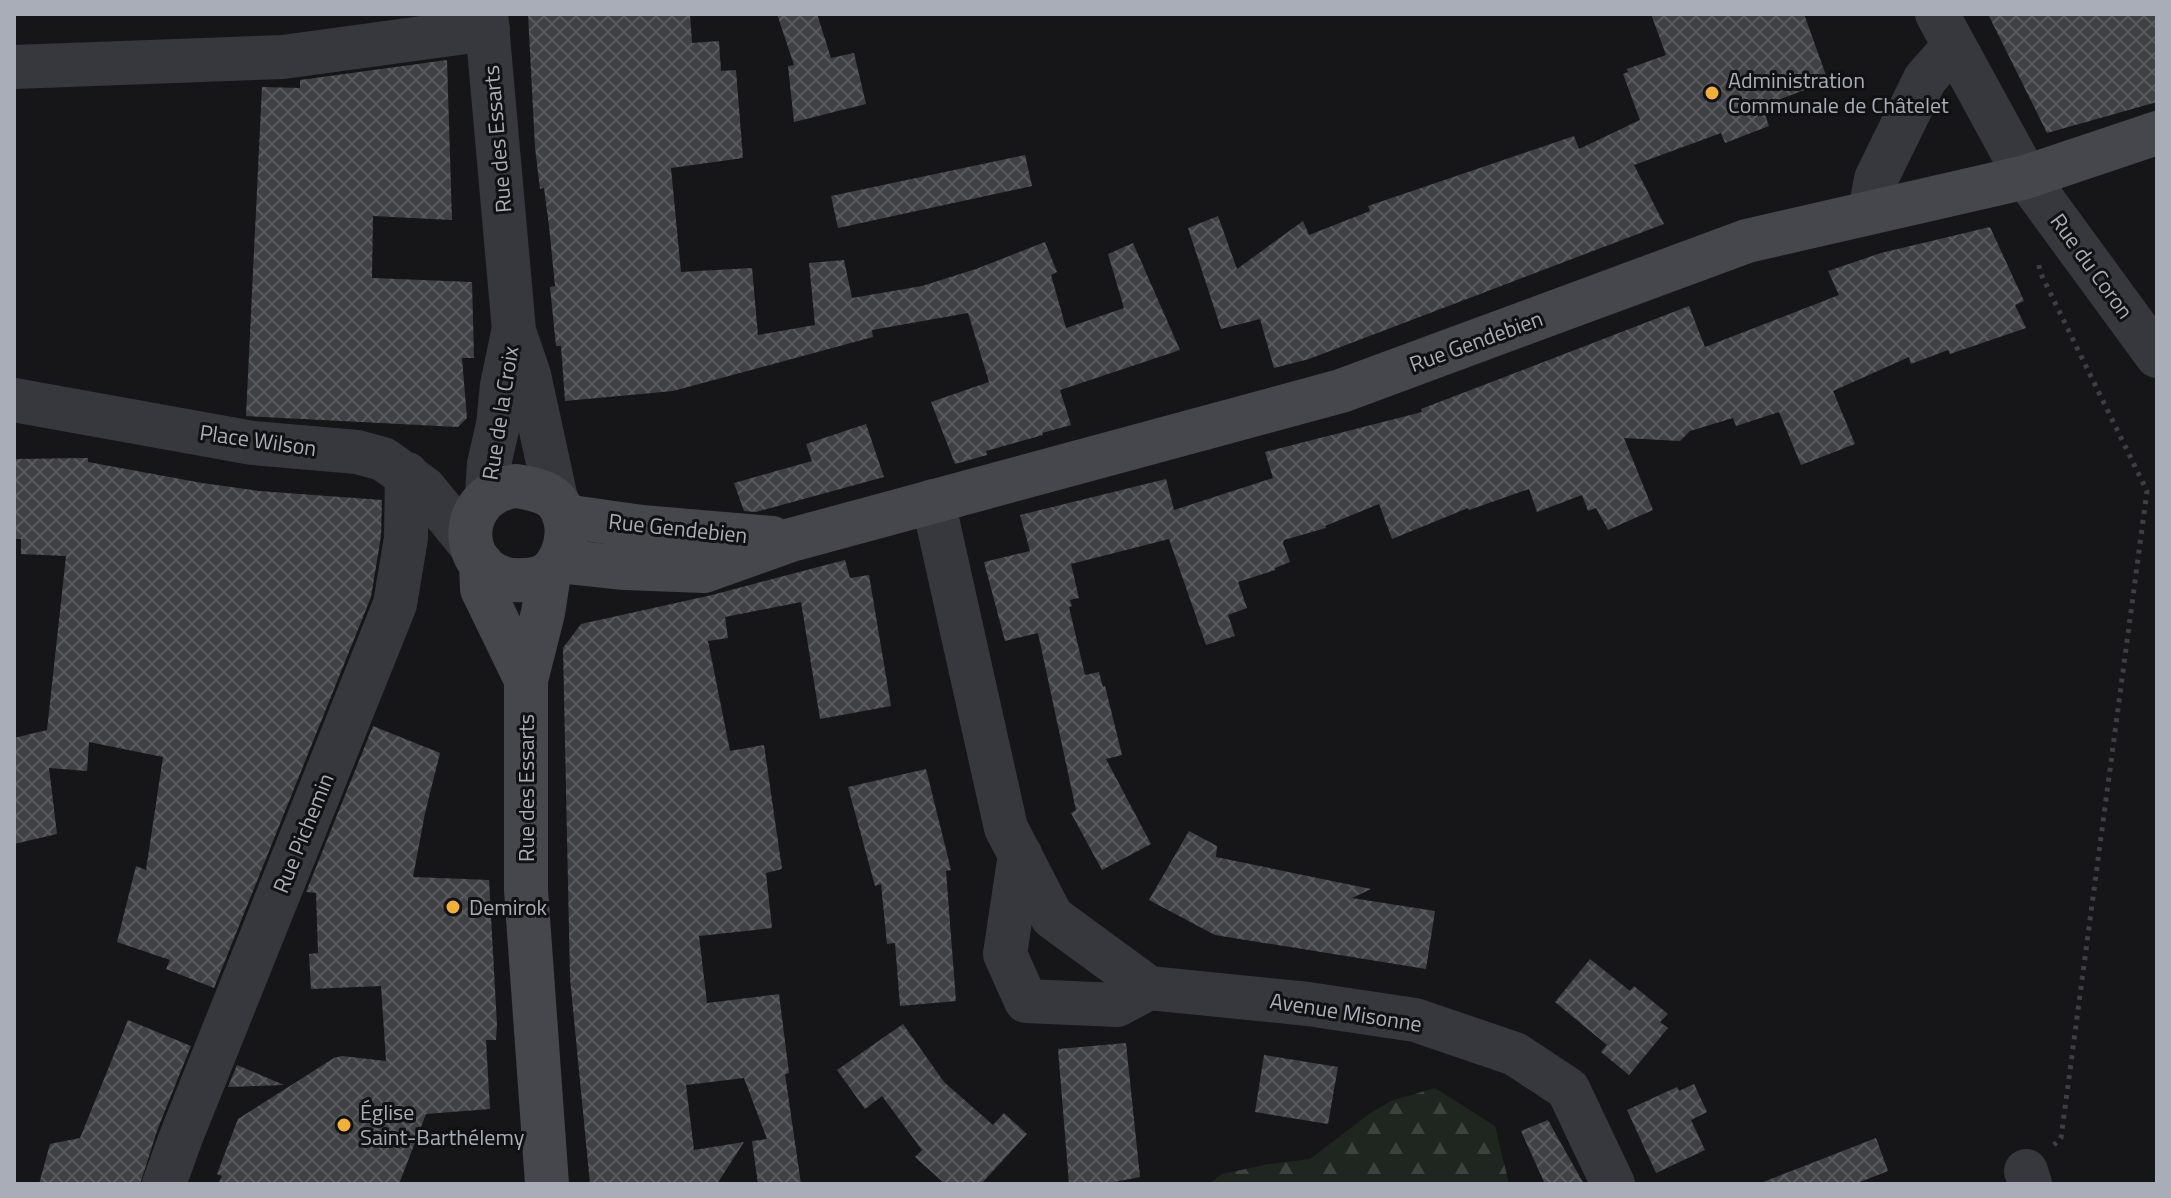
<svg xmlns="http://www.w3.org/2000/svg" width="2171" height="1198" viewBox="0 0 2171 1198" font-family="'Titillium Web',sans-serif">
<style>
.forest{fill:url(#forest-firs)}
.building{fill:url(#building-cross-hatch)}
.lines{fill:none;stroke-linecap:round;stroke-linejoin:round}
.path{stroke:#3d3f44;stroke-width:5;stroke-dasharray:4 6;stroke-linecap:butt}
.minor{stroke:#37383d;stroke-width:44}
.tertiary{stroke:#37383d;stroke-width:44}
.secondary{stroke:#45474d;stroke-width:44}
.poi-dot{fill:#f2b134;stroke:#111113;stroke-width:3}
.labels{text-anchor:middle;stroke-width:6;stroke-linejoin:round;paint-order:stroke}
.poi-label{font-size:22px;fill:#a8adb8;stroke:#111113;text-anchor:start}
.street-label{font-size:22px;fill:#a8adb8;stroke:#111113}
</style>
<defs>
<pattern id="forest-firs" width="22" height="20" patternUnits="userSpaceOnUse" patternTransform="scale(2)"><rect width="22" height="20" fill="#1e261f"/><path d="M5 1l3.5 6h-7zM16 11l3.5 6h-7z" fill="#3c433d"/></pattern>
<pattern id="building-cross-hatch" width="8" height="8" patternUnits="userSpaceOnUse" patternTransform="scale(2)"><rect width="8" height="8" fill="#404145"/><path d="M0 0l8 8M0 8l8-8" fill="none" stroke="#595a5e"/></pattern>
</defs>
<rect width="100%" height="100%" fill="#161618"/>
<!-- forest -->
<path class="forest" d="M1435 1088 1495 1126 1509 1184H1209L1222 1174 1269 1164 1310 1159 1369 1114 1391 1101Z"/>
<!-- building -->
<g class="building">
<path d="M528 14H690L692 43 719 41 721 71 736 70 743 158 671 168 681 272 752 268 758 335 815 325 809 263 844 260 852 298 922 286 976 269 1045 242 1057 272 1051 275 1066 328 1124 308 1108 254 1133 243 1180 350 1060 390 1071 425 1042 433 1043 435 986 451 987 455 955 464 931 402 989 382 968 313 872 330 873 337 673 391 565 401 561 346H556L550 287 555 286 549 226 544 188 540 189 535 147Z"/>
<path d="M777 14H817L831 58 854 53 866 104 794 122 788 66 794 65Z"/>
<path d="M1651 14H1804L1828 81 1762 106 1769 126 1725 143 1721 133 1634 165 1664 224 1309 359 1274 368 1260 319 1221 329 1188 228 1218 216 1237 269 1303 221 1309 235 1370 211 1368 206 1574 136 1579 149 1640 120 1623 74 1628 72 1627 69 1666 55Z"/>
<path d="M1988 14H2157V102L2047 133Z"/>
<path d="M447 60 452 220 373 216 372 278 472 282 474 358H462L467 418 458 427 246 416 262 87 300 88V80Z"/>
<path d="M1025 155 1032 186 838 228 831 196Z"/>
<path d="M1990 227 2024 301 2015 305 2026 328 1950 354 1948 350 1911 364 1909 357 1833 391 1855 444 1801 465 1779 412 1736 426 1733 418 1690 431 1680 441 1624 438 1653 510 1608 530 1596 508 1588 511 1582 495 1537 512 1529 489 1469 510 1468 508 1392 539 1379 504 1325 526 1326 528 1284 540 1283 543 1290 562 1275 568V570L1238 582 1247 608 1228 615 1235 636 1206 645 1169 539 1071 564 1079 598 1070 600 1072 606 1069 607 1085 675 1099 672 1103 687 1105 686 1122 755 1106 759 1151 844 1102 870 1071 813 1076 810 1038 633 1005 641 984 562 1030 551 1020 515 1166 479 1174 510 1273 478 1265 452 1422 412 1421 409 1689 306 1705 347 1839 295 1828 271 1881 253Z"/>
<path d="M866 424 884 477 756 512 744 511 734 483 812 461 806 444Z"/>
<path d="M88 458V462L202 483 259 491 382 500 381 536 371 597 214 988 166 969 170 960 117 942 136 866 146 870 163 757 89 742 87 771 49 768 57 834 14 844V738L47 730 66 556 21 554V539H14V459Z"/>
<path d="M845 560 850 578 869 575 891 706 820 719 801 602 725 617 728 638 708 641 730 751 764 745 782 869 766 873 772 928 699 936 707 1003 779 994 789 1073 785 1074 801 1184H758L752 1141 767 1139 744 1078 686 1085 694 1150 744 1142 717 1184H590L570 978 563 648 581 624 712 595Z"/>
<path d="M373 726 440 753 425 813 413 877 489 880 497 1025 496 1040H486L490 1109 426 1114 399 1184H218L222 1176 217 1174 238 1119 334 1058 342 1056 386 1061 381 986 311 989 309 954 318 953 316 893 306 892Z"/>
<path d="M926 769 951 870 946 871 956 1001 900 1006 895 943 887 944 881 884 875 886 848 787Z"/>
<path d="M1189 831 1217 846 1216 857 1371 889 1352 898 1435 911 1426 969 1215 935 1149 900Z"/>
<path d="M1590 959 1630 991 1634 986 1668 1014 1660 1022 1668 1028 1629 1075 1601 1052 1607 1045 1555 1002Z"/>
<path d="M128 1020 191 1046 158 1128 140 1184H39L50 1144 80 1138Z"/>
<path d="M903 1024 944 1082 993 1125 1004 1113 1027 1134 981 1184H945L915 1157 922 1150 882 1096 865 1109 837 1070Z"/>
<path d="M1126 1043 1140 1177 1104 1184H1069L1058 1049Z"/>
<path d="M1264 1055 1338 1067 1328 1124 1255 1112Z"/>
<path d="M237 1065 284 1085 228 1087Z"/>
<path d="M1694 1084 1707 1112 1691 1120 1705 1150 1656 1173 1627 1110 1677 1087 1679 1091Z"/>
<path d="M1548 1120 1559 1140 1584 1184H1545L1521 1131Z"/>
<path d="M1876 1138 1888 1171 1855 1184H1763V1182Z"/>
</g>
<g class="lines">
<!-- path -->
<path class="path" d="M2039 265 2040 272 2147 491 2061 1138 2054 1145"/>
<!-- minor -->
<g class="minor">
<path d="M1937 14 2026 177 2157 356"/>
<path d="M1870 212 1876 179 1925 79 1954 46"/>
<path d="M933 501 1006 828 1052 917 1149 988 1308 1004 1415 1020 1515 1054 1568 1089 1613 1184"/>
<path d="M1020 854 1005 954 1026 1001 1117 1005 1149 988"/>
<path d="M2026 1171 2030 1184"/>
<path d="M164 1184 181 1137 395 604 406 538 407 474"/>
</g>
<!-- tertiary -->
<g class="tertiary">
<path d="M486 14 514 331 529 375 556 499"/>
<path d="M14 67 283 57 488 29"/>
<path d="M14 400 253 443 357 452 383 459 424 488 469 543"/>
<path d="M487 495 489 464 498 425 502 385 513 333"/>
</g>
<!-- secondary -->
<g class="secondary">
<path d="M516 486C529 488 547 491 556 501 573 520 568 552 552 570 546 577 534 580 524 580 457 585 451 494 516 486Z"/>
<path d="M564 516 642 527 772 538"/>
<path d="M559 561 625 568 704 571 791 540 1341 391 1747 241 2026 177 2157 133"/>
<path d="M481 563 482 589 526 680"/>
<path d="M547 1184 526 890V680L543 613 549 574"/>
</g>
</g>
<!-- markers -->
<g class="poi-dot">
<circle cx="1712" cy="93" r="8"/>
<circle cx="453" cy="907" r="8"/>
<circle cx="344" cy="1125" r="8"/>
</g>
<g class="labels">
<!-- poi labels -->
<g class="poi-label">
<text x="1728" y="88">Administration<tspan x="1728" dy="25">Communale de Châtelet</tspan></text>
<text x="469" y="915">Demirok</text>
<text x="360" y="1120">Église<tspan x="360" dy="25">Saint-Barthélemy</tspan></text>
</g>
<!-- street labels -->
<g class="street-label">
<text transform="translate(497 139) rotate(-95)" y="8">Rue des Essarts</text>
<text transform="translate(2092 266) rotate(54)" y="8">Rue du Coron</text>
<text transform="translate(1476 341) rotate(-20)" y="8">Rue Gendebien</text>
<text transform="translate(500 413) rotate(-81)" y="8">Rue de la Croix</text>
<text transform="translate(258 440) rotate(8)" y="8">Place Wilson</text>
<text transform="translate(678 528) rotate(6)" y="8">Rue Gendebien</text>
<text transform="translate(526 788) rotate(-90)" y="8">Rue des Essarts</text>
<text transform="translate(303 833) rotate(-68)" y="8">Rue Pichemin</text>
<text transform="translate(1346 1012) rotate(9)" y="8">Avenue Misonne</text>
</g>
</g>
<!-- border -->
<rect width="2171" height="1198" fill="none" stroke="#a8adb8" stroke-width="32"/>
</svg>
